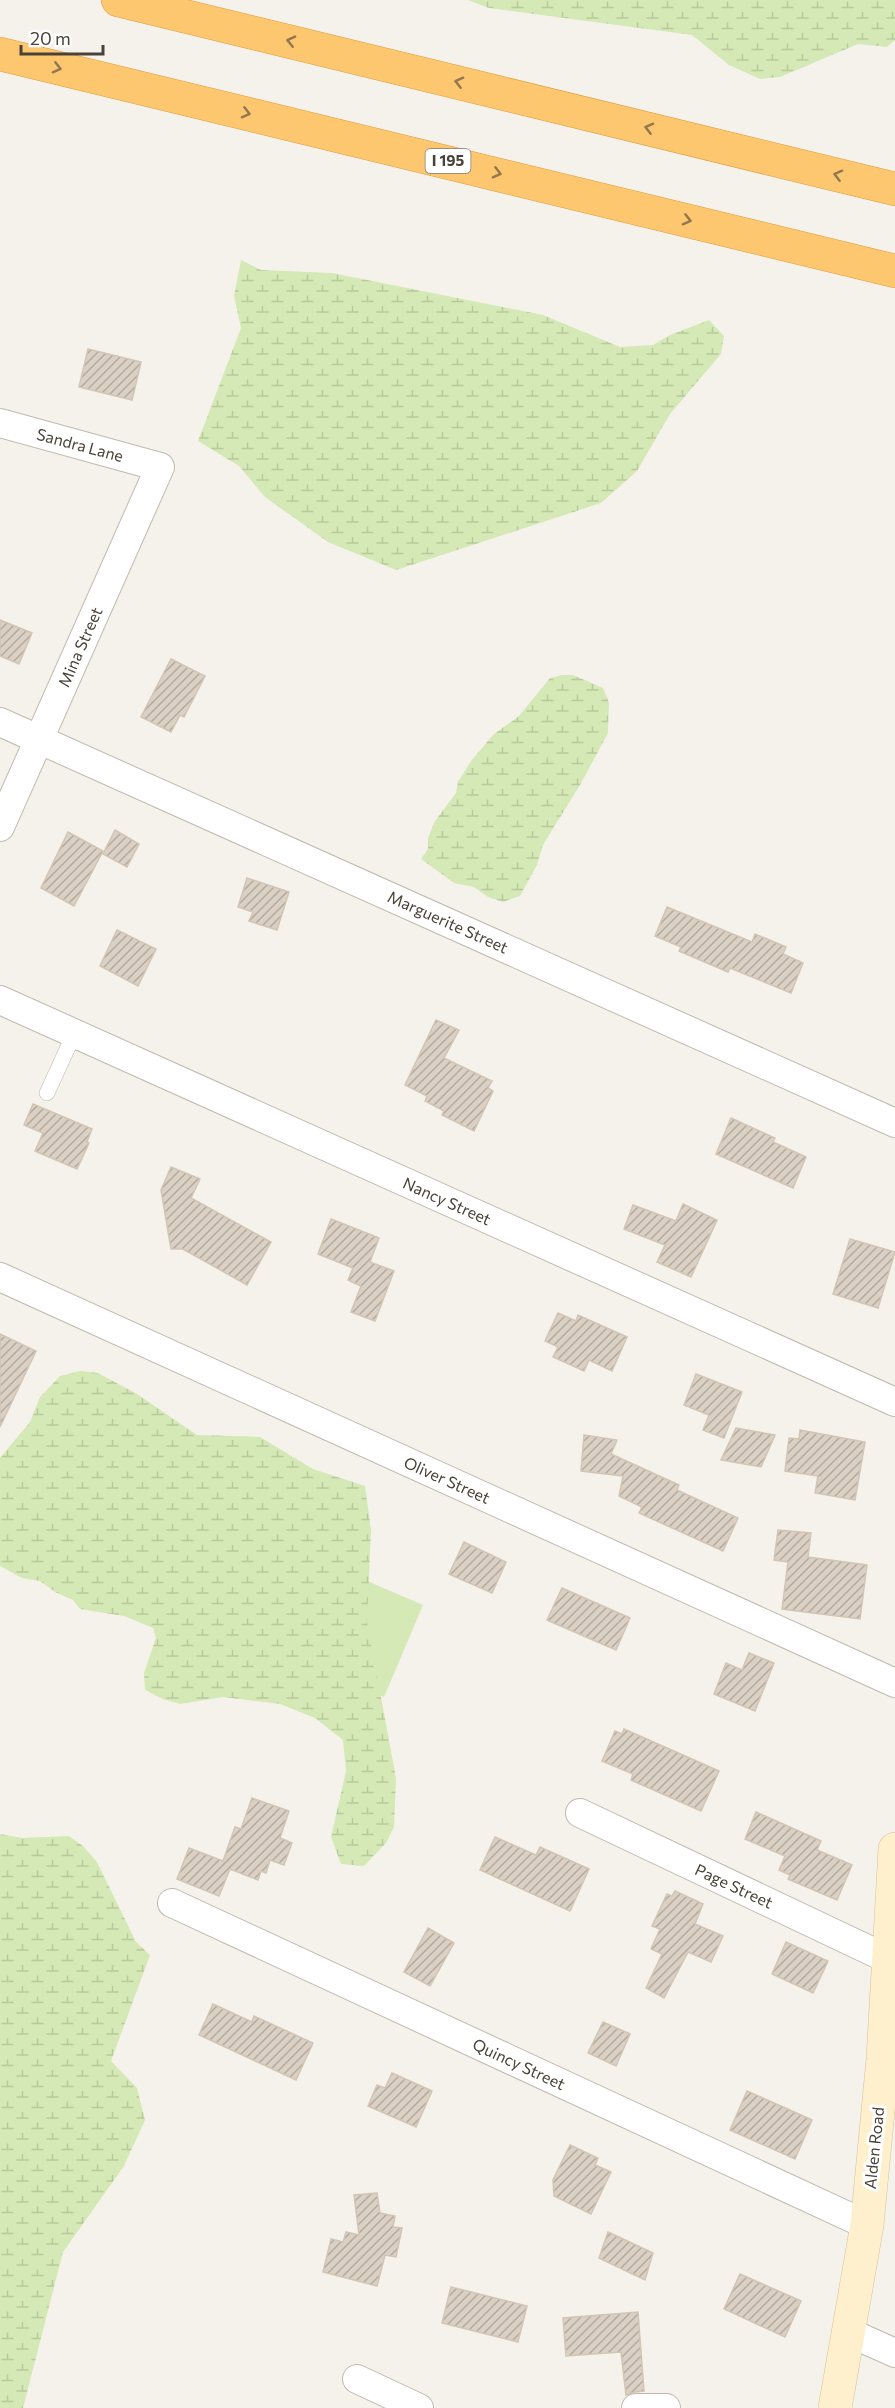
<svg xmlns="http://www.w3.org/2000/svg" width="895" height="2408" viewBox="0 0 895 2408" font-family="Commissioner,sans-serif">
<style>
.green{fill:#d4e9b5}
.wetland{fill:url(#wetland-marsh)}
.building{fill:url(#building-hatch);stroke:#d2c5b4;stroke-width:1.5}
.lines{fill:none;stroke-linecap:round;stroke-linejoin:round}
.lane-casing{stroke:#c1b9ae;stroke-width:16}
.street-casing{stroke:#c1b9ae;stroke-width:30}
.secondary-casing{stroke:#d5c39b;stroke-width:34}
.highway-casing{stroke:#dd9b3e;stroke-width:34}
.lane{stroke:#fff;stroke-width:15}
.street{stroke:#fff;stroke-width:28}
.secondary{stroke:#fef0cd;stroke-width:33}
.highway{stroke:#fdc76f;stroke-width:33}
.oneway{stroke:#92774f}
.labels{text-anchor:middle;stroke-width:6;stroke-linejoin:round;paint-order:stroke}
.shield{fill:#fff;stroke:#807b74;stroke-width:1.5}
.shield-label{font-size:15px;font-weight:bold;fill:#4a4239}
.street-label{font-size:16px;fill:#4a4239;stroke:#fff}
</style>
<defs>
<pattern id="wetland-marsh" width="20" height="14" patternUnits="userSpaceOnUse" patternTransform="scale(1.5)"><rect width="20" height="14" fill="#d4e9b5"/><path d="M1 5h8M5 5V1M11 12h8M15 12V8" fill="none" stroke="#b8c99c"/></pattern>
<pattern id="building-hatch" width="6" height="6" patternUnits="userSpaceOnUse" patternTransform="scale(1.5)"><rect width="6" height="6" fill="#dad0c4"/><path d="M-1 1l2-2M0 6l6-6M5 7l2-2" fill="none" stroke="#b3aaa0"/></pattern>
</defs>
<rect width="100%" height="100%" fill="#f5f2eb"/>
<!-- green -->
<path class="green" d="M330 1565 423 1605 384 1697 290 1656Z"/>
<!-- wetland -->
<g class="wetland">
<path d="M468 0H895V40L887 47 858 44 780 77 760 79 729 65 692 35 489 8Z"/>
<path d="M241 260 261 270 332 273 543 315 620 347 653 345 670 335 709 320 724 336 721 354 670 414 637 471 601 503 396 570 328 542 265 497 239 466 198 441 241 328 234 296Z"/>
<path d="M562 675H573L603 688 609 703 608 733 580 785 543 845 537 865 520 896 503 902 488 897 474 887 454 883 421 859 428 849V838L435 821 456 793 458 782 471 761 494 734 519 716 550 678Z"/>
<path d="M80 1371 98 1373 137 1394 197 1435 260 1437 313 1469 365 1486 371 1530 367 1622 396 1778 394 1827 386 1843 364 1866 341 1864 331 1837 346 1771 343 1740 315 1718 280 1704 223 1697 180 1704 163 1699 145 1690 144 1673 156 1638 153 1628 124 1616 80 1609 73 1600 55 1592 40 1581 22 1578 0 1566V1458L30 1422 40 1397 60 1376Z"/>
<path d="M0 1834 22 1838 69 1836 83 1846 97 1862 136 1942 150 1955 111 2061 137 2088 145 2120 124 2166 63 2252 23 2408H0Z"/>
</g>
<!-- building -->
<g class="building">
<path d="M88 349 141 362 132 400 79 387Z"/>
<path d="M0 620 32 633 19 664 0 656Z"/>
<path d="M171 659 205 676 184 717 180 715 171 732 141 717Z"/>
<path d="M115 830 139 844 127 867 103 854Z"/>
<path d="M68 832 103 851 74 906 41 888Z"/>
<path d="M247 878 289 892 277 930 249 921 253 912 238 907Z"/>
<path d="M667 907 752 942 755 934 786 947 783 954 803 963 791 993 730 968 728 972 679 951 681 947 655 936Z"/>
<path d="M117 930 156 949 138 986 100 966Z"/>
<path d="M436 1020 459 1030 444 1058 492 1081 488 1088 493 1091 474 1131 442 1115 444 1111 425 1101 427 1096 405 1085Z"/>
<path d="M33 1104 92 1129 87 1142 89 1143 77 1169 35 1151 43 1133 24 1125Z"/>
<path d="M731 1118 775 1138 773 1142 806 1157 793 1188 716 1154Z"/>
<path d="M171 1167 200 1179 191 1198 271 1242 247 1285 183 1249H171L161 1190Z"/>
<path d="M683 1204 717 1220 691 1277 657 1262 665 1245 624 1229 633 1205 676 1221Z"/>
<path d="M331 1219 379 1238 370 1262 394 1271 375 1321 351 1312 361 1286 348 1280 353 1268 318 1254Z"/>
<path d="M850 1239 895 1252 878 1308 833 1294Z"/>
<path d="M558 1313 576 1321 578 1315 627 1337 612 1371 589 1360 584 1371 553 1357 558 1347 545 1341Z"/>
<path d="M0 1334 36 1351 0 1427Z"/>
<path d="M696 1374 742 1392 724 1438 703 1430 709 1415 684 1405Z"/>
<path d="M736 1428 775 1435 761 1467 721 1460Z"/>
<path d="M800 1430 865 1442 855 1500 815 1493 818 1476 785 1471 789 1438 799 1439Z"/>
<path d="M584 1435 617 1440 611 1454 679 1485 677 1490 738 1518 723 1551 639 1513 642 1507 619 1496 623 1476 581 1471Z"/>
<path d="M778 1530 811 1533 808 1557 867 1565 860 1619 782 1609 788 1562 774 1560Z"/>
<path d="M464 1542 506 1562 492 1593 449 1574Z"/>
<path d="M562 1588 630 1618 616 1650 547 1620Z"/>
<path d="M749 1653 774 1663 755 1711 714 1694 726 1663 742 1670Z"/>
<path d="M624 1729 719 1771 701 1811 631 1780 633 1774 602 1761 615 1731 622 1734Z"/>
<path d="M252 1798 289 1811 280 1838 292 1843 284 1865 270 1860 266 1873 261 1871 258 1880 230 1869 219 1896 177 1879 189 1848 223 1861 235 1827 241 1829Z"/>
<path d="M756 1812 821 1841 817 1850 852 1865 837 1900 788 1879 790 1875 779 1870 785 1856 745 1839Z"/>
<path d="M495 1837 536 1855 540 1847 589 1869 570 1911 480 1870Z"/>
<path d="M675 1891 703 1904 695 1924 723 1936 711 1962 688 1952 664 1998 646 1988 662 1954 651 1949 660 1929 652 1926 667 1894 672 1896Z"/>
<path d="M428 1928 454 1943 430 1986 404 1972Z"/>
<path d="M786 1942 828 1961 813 1993 772 1974Z"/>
<path d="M213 2004 252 2022 254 2016 313 2043 296 2080 199 2035Z"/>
<path d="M603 2022 630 2034 616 2066 588 2053Z"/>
<path d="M392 2073 432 2091 416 2127 368 2106 377 2085 385 2088Z"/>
<path d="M747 2091 812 2120 795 2159 730 2130Z"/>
<path d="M570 2145 598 2158 595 2165 611 2172 591 2214 554 2196 553 2180Z"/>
<path d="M377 2193 380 2213 395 2216 393 2227 402 2228 396 2257 385 2255 377 2286 323 2272 331 2239 343 2242 346 2232 359 2235 354 2195Z"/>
<path d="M608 2232 653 2253 645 2280 599 2258Z"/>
<path d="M740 2274 801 2301 785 2337 724 2309Z"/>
<path d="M451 2287 527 2306 518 2342 442 2323Z"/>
<path d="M638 2312 644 2391 635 2392 626 2395 621 2352 566 2356 563 2318Z"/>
</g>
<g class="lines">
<defs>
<path id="lane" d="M47 1093 74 1034"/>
<g id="street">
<path d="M0 423 160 467 0 827"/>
<path d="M0 722 895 1123"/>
<path d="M0 1000 895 1402"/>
<path d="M0 1277 895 1683"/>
<path d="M580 1813 888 1959"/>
<path d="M172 1903 867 2225"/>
<path d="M848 2332 895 2353"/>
<path d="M357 2379 419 2408"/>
<path d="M636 2408H666"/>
</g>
<path id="secondary" d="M835 2408 867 2225 883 2059 895 1849"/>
<g id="highway">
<path d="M118 0 895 189"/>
<path d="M0 54 895 271"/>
</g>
</defs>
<!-- lane casing -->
<use href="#lane" class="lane-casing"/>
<!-- street casing -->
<use href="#street" class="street-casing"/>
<!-- secondary casing -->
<use href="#secondary" class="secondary-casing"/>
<!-- highway casing -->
<use href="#highway" class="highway-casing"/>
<!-- lane -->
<use href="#lane" class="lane"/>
<!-- street -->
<use href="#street" class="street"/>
<!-- secondary -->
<use href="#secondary" class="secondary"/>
<!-- highway -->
<use href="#highway" class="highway"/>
</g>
<!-- one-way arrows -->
<defs><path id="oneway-chevron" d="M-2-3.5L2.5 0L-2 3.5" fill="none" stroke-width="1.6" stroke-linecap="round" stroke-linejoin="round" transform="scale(1.5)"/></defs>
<g class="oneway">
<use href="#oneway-chevron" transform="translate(291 41) rotate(-167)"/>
<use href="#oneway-chevron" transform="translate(57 68) rotate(14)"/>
<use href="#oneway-chevron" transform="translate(459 82) rotate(-166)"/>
<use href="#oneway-chevron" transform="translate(246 113) rotate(14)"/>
<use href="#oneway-chevron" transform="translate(649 128) rotate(-166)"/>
<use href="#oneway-chevron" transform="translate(497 173) rotate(14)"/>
<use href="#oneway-chevron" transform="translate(838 175) rotate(-166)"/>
<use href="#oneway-chevron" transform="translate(687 220) rotate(14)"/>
</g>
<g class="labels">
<!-- shield labels -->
<rect class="shield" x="425.5" y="149" width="45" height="24" rx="4.5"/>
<g class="shield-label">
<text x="448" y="166">I 195</text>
</g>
<!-- street labels -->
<g class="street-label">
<text transform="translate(80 445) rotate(15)" y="6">Sandra Lane</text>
<text transform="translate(80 647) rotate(-66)" y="6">Mina Street</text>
<text transform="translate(448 922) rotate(24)" y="6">Marguerite Street</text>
<text transform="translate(447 1201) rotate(24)" y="6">Nancy Street</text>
<text transform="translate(447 1480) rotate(24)" y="6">Oliver Street</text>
<text transform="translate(734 1886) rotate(25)" y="6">Page Street</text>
<text transform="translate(519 2064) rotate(25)" y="6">Quincy Street</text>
<text transform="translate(874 2148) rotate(-84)" y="6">Alden Road</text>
</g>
</g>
<!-- scale -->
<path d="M21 45v9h82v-9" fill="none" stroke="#4a4239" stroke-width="3"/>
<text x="30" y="45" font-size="18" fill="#4a4239" stroke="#ffffff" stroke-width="4.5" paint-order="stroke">20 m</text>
</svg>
